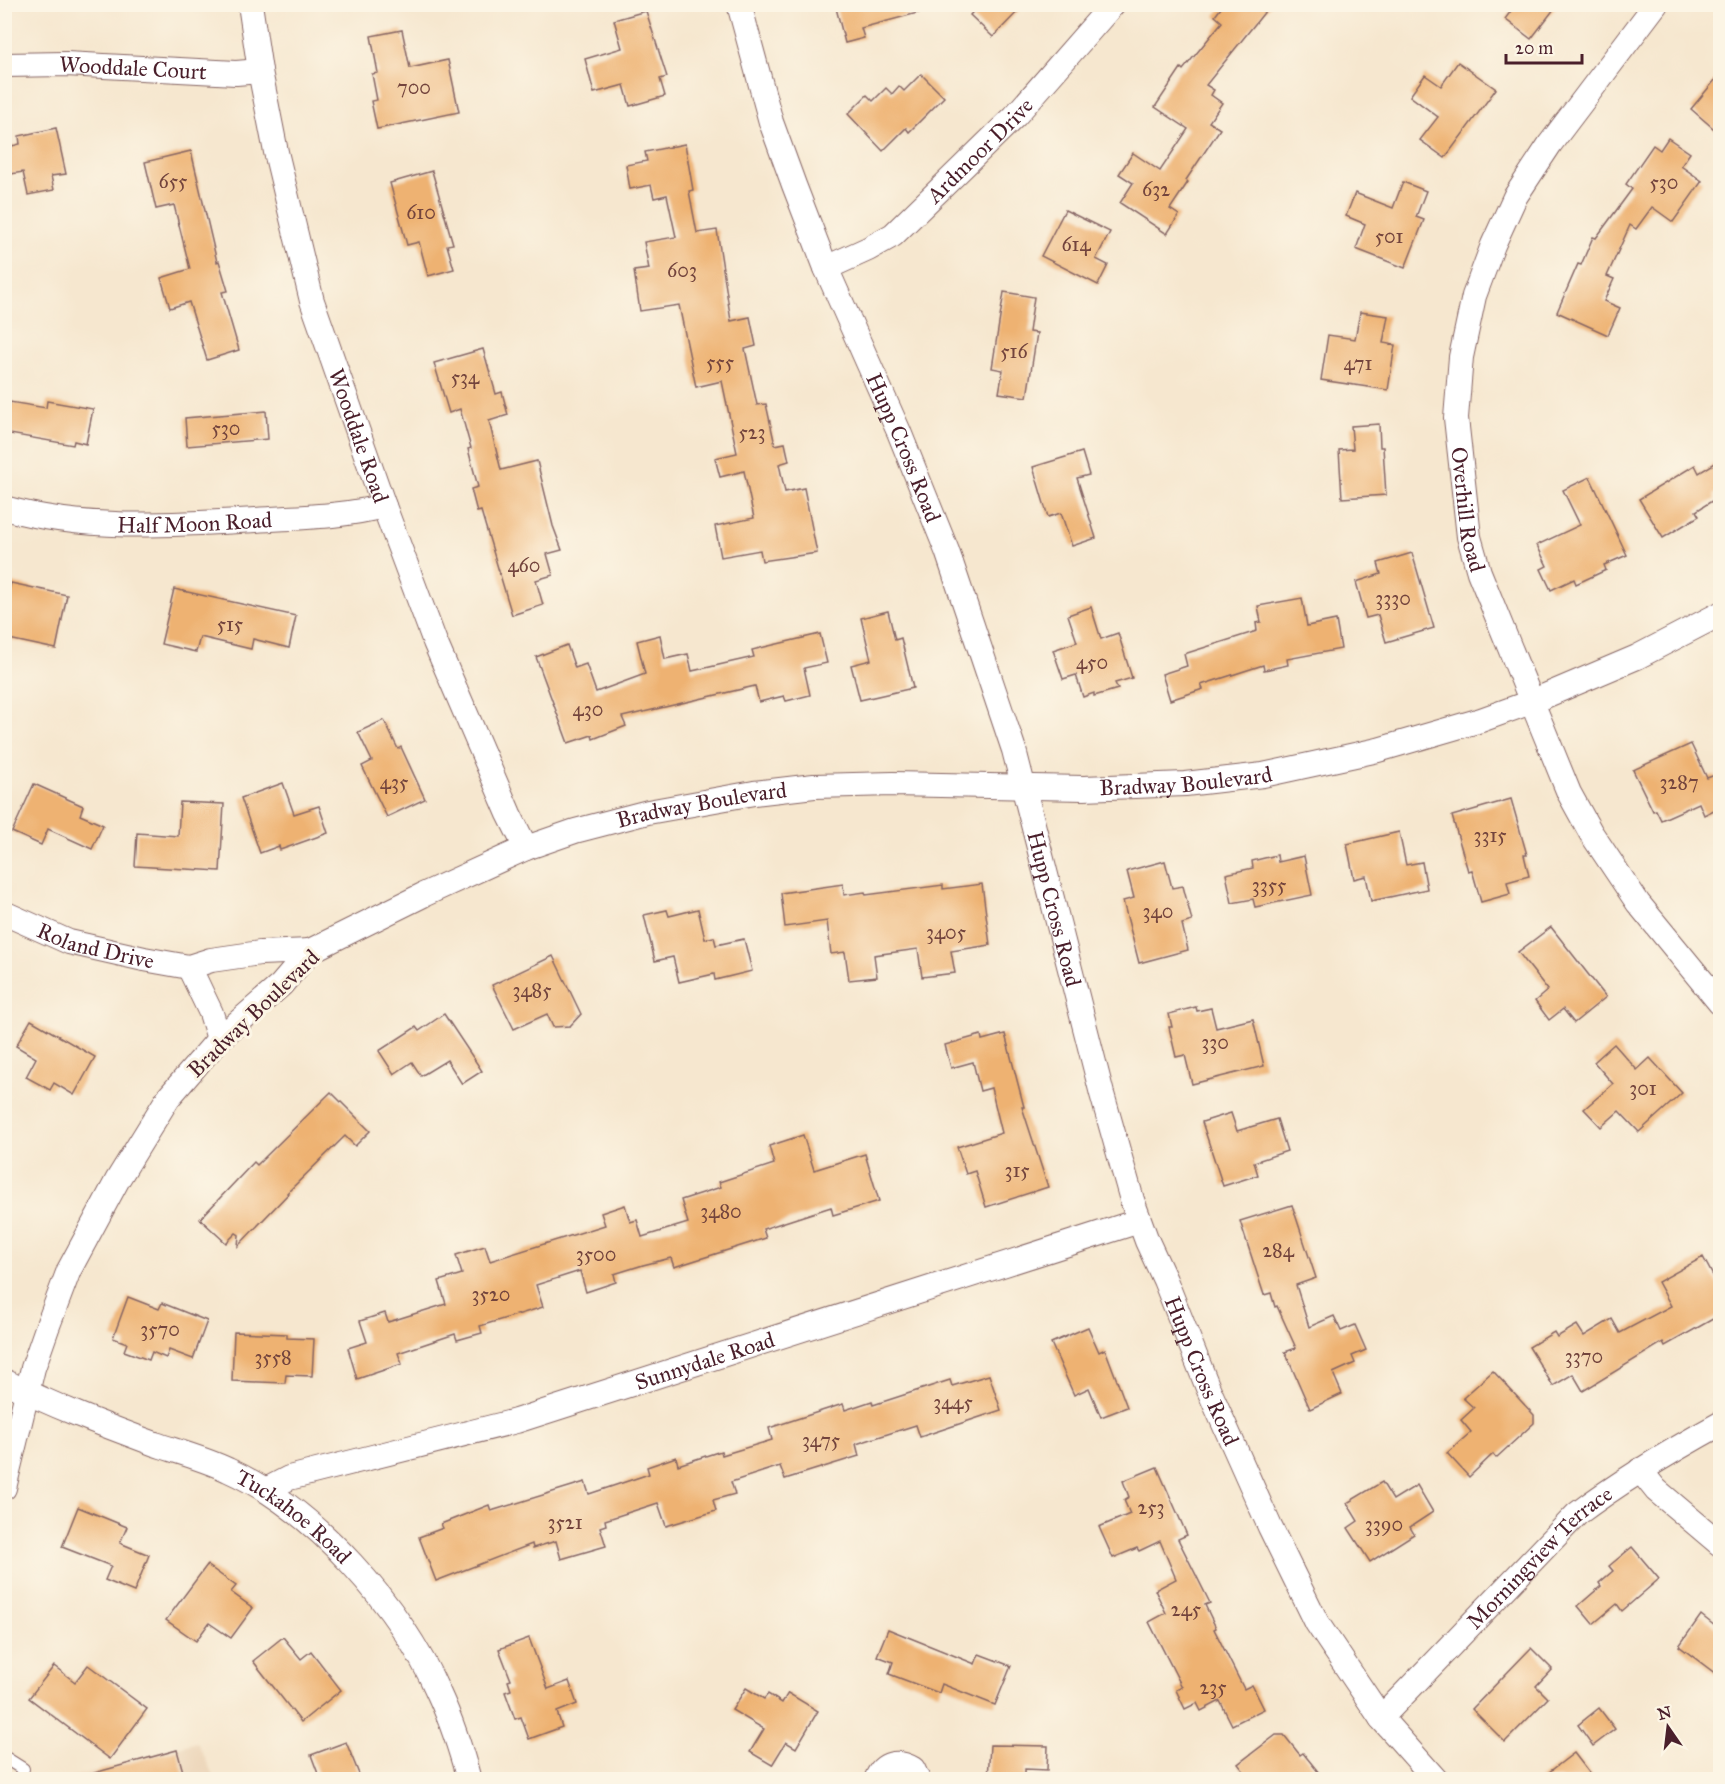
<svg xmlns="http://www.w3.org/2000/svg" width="1725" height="1784" viewBox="0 0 1725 1784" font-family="'IM FELL Great Primer',serif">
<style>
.built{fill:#edd7bb}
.building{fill:#eeb272}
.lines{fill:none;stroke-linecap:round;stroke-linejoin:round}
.service-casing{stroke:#866564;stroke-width:14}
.minor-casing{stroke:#866564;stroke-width:26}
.service{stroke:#fff;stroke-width:12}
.minor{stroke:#fff;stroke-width:24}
.labels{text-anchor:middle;stroke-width:6;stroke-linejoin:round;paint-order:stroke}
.number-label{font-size:20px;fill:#73443d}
.street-label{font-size:22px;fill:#4a1f2b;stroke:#fcf5e5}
</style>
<rect width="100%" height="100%" fill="#fcf5e5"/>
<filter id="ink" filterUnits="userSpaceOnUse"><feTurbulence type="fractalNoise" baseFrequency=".0167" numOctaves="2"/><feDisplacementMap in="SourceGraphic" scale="12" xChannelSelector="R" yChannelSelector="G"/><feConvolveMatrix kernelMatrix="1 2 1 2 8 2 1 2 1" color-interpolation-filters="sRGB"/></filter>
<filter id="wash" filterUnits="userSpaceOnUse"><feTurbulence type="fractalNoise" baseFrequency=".008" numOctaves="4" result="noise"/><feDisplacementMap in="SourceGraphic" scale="24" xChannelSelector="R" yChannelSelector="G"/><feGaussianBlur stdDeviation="1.35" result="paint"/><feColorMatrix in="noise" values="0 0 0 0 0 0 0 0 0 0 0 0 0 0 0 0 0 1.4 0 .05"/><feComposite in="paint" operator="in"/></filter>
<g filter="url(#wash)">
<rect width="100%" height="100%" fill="#f6e7cf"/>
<!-- built -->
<path class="built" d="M197 1742 215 1779 63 1780Z"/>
<g id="blocks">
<!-- building -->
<g class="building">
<path d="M835 4H924L925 11 861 28 864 38 845 43Z"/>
<path d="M980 4H1025L993 37 970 15Z"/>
<path d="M1224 4H1271L1206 85 1214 90 1211 95 1222 103 1209 122 1220 129 1186 180 1188 182 1170 209 1179 215 1167 234 1120 203 1133 183 1119 174 1133 153 1160 171 1188 129 1155 107 1181 68 1183 70 1222 22 1215 16Z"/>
<path d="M1516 4H1558L1531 39 1505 19Z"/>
<path d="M646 11 667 77 660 79 665 96 630 106 624 85 594 93 585 59 622 48 614 20Z"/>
<path d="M402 30 410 68 448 60 459 112 377 129 371 101 377 100 372 74 378 73 371 36Z"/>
<path d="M1458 62 1496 89 1445 158 1420 140 1438 117 1410 96 1425 75 1441 86Z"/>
<path d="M921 74 944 97 909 132 906 128 883 151 848 114 867 95 873 101 886 88 892 94 899 86 904 91Z"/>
<path d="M1720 74V134L1691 109Z"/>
<path d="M56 128 66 174 51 176 54 190 28 195 23 172 4 175V148L20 144 19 136Z"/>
<path d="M1668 138 1690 153 1681 166 1702 181 1673 222 1652 207 1636 229 1630 225 1607 276 1614 279 1604 301 1620 308 1608 335 1557 312 1578 264 1581 265 1593 237 1596 238 1632 189 1626 184 1653 145 1660 150Z"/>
<path d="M685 144 693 190 689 191 697 233 717 230 731 321 750 317 756 346 745 349 757 405 766 404 775 445 785 443 789 461 779 464 785 492 804 488 817 553 762 561 760 550 721 557 715 526 754 518 744 471 720 477 715 458 737 453 722 381 696 387 679 305 640 311 634 271 649 269 644 242 676 237 667 195 654 198 651 185 630 189 626 165 647 161 645 152Z"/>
<path d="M191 151 217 262 219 261 228 291 222 292 239 350 207 360 189 302 170 308 161 278 190 269 174 205 156 209 145 162Z"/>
<path d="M432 171 453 244 447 245 454 269 428 276 419 242 407 245 390 183Z"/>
<path d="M1403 182 1426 191 1416 217 1424 220 1405 268 1356 249 1365 224 1346 216 1355 193 1393 208Z"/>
<path d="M1065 210 1110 232 1096 259 1108 265 1098 285 1041 256Z"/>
<path d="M1004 292 1034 297 1029 332 1037 333 1027 397 999 393 1003 370 992 368Z"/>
<path d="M1360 312 1388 316 1383 343 1395 345 1388 390 1321 380 1328 335 1355 339Z"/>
<path d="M483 349 496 394 502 392 508 415 489 421 501 470 537 461 553 526 562 550 547 554 553 575 536 580 543 605 512 615 481 511 477 512 471 489 478 487 468 449 471 448 460 409 449 413 434 363Z"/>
<path d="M47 401 93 409 86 444 74 441 73 445 4 433 10 402 46 408Z"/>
<path d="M266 411 268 439 187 446 185 418Z"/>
<path d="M1379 424 1380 447H1383L1386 495 1342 498 1339 450 1353 449 1351 426Z"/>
<path d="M1082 452 1089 475 1077 478 1096 538 1072 546 1061 513 1048 517 1033 467Z"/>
<path d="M1720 460V491L1713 495 1715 499 1696 511 1699 516 1663 538 1639 499 1695 465 1699 473Z"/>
<path d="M1590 477 1627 555 1604 565 1606 570 1576 584 1574 579 1551 590 1541 569 1547 566 1537 545 1580 525 1563 490Z"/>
<path d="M1412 553 1434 628 1386 642 1378 615 1366 618 1356 582 1381 574 1378 563Z"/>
<path d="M11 583 67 595 56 649 4 638V589L9 590Z"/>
<path d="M174 589 296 616 289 648 253 639 251 649 200 637 196 652 161 644Z"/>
<path d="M1302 598 1307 626 1336 620 1341 649 1287 659 1288 665 1264 670 1263 665 1201 685 1203 689 1170 700 1162 674 1187 666 1184 654 1257 631 1256 623 1261 622 1258 606Z"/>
<path d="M1091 607 1101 639 1118 633 1132 678 1115 683 1118 689 1094 696V693L1083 697 1076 675 1063 679 1053 650 1077 642 1068 615Z"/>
<path d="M888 611 895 640 901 638 913 688 860 700 851 665 871 660 861 618Z"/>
<path d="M820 634 827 663 804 668 810 695 786 701 784 696 759 702 755 686 622 717 626 726 593 739 592 735 568 743 536 657 567 645 575 668 586 664 596 692 645 674 637 641 660 635 665 659 688 654 692 671 754 657 752 650Z"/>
<path d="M384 720 398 749 401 747 425 799 387 817 362 766 372 761 358 732Z"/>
<path d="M1691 744 1707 778 1715 775 1720 786V807L1704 815 1699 803 1661 820 1656 810 1653 811 1633 770Z"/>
<path d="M283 783 294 814 319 806 328 833 280 850 279 846 260 853 241 798Z"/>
<path d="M34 784 83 806 80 815 103 825 92 849 48 829 41 845 12 832Z"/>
<path d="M1511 799 1527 855H1524L1529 876 1507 882 1510 894 1481 902 1472 870 1468 871 1452 816Z"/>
<path d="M180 802 224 804 220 871 135 866 137 833 178 836Z"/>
<path d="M1399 832 1406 865 1422 862 1427 889 1371 901 1366 876 1354 879 1347 844Z"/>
<path d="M1277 855 1278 862 1304 856 1312 895 1255 907 1253 899 1232 903 1226 874 1253 868 1252 861Z"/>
<path d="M1165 861 1172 888 1183 886 1192 921 1182 924 1188 950 1139 963 1123 901 1134 898 1127 871Z"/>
<path d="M843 884 844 895 865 892 866 895 943 885V889L982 884 990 945 951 951 955 973 922 977 918 949 874 955 877 977 849 980 845 952 831 954 827 921 785 927 781 893Z"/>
<path d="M698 909 705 939 714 937 716 945 744 939 752 971 715 980 714 974 679 982 673 957 655 961 644 915 667 910 669 916Z"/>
<path d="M1551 927 1606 997 1574 1023 1563 1009 1549 1020 1535 1001 1548 990 1518 952Z"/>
<path d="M553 956 581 1014 570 1026 553 1027 547 1014 514 1029 492 985Z"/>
<path d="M1196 1007 1197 1011 1211 1008 1216 1028 1253 1019 1264 1066 1192 1084 1185 1055 1176 1057 1169 1027H1172L1169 1014Z"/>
<path d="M444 1014 482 1071 462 1084 447 1060 421 1076 412 1062 394 1074 379 1051 416 1027 419 1031Z"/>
<path d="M31 1020 95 1057 74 1095 54 1083 50 1090 26 1077 36 1058 16 1046Z"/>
<path d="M1005 1034 1024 1107H1022L1048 1187 986 1207 975 1171 966 1174 957 1147 1002 1133 991 1088 980 1091 973 1062 951 1068 945 1045 981 1035 982 1040Z"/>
<path d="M1614 1044 1637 1070 1650 1058 1682 1093 1639 1132 1619 1111 1601 1127 1584 1109 1613 1084 1594 1062Z"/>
<path d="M331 1092 370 1131 355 1146 345 1136 287 1193 288 1194 238 1246 239 1235 236 1233 226 1243 200 1219 254 1162 257 1165Z"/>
<path d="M1231 1113 1237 1131 1277 1119 1287 1151 1254 1162 1258 1175 1223 1186 1202 1122Z"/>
<path d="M803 1135 814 1170 865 1154 879 1201 833 1215 831 1207 763 1229 766 1238 674 1267 671 1258 643 1265 614 1274 616 1282 586 1292 580 1271 536 1285 543 1307 480 1326 482 1333 457 1340 455 1334 398 1353 402 1364 357 1379 348 1348 367 1342 360 1321 385 1313 388 1322 446 1304 439 1281 462 1274 456 1255 485 1246 490 1261 605 1225 601 1213 625 1205 630 1222 637 1220 642 1237 688 1223 681 1200 721 1187 719 1182 774 1164 769 1146Z"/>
<path d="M1292 1205 1316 1278 1296 1285 1309 1327 1334 1316 1341 1331 1355 1325 1366 1350 1352 1356 1355 1363 1333 1373 1342 1394 1310 1409 1285 1352 1296 1348 1277 1306 1275 1307 1271 1293 1264 1295 1240 1221Z"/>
<path d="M1703 1257 1720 1289V1315L1665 1346 1663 1342 1583 1391 1573 1374 1553 1386 1529 1347 1554 1332 1557 1337 1577 1325 1584 1336 1612 1319 1620 1333 1671 1306 1658 1282Z"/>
<path d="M128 1297 159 1309 162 1303 207 1321 193 1359 169 1350 166 1358 152 1352 149 1360 124 1351 127 1343 113 1338Z"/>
<path d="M1088 1327 1099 1352 1105 1349 1127 1407 1101 1417 1089 1388 1074 1395 1051 1343Z"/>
<path d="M234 1332 287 1334V1338L314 1339 312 1376 286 1375 285 1383 232 1381Z"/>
<path d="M1493 1371 1534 1415V1423L1496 1458 1493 1454 1469 1477 1447 1453 1471 1432 1461 1420 1474 1408 1463 1398Z"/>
<path d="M989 1375 1001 1410 920 1437 916 1425 856 1444 859 1456 785 1479 780 1466 731 1482 735 1494 713 1500 716 1511 666 1526 658 1503 605 1520 606 1525 600 1527 606 1546 561 1559 556 1541 533 1548 532 1544 436 1581 419 1537 443 1528 441 1524 489 1505 491 1511 585 1482 589 1494 649 1474 647 1467 676 1457 678 1465 721 1451 722 1455 772 1440 769 1428 843 1404 845 1410 872 1401 873 1405 950 1380 952 1386Z"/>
<path d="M1157 1467 1187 1535 1178 1539 1210 1603 1205 1605 1216 1628 1214 1629 1244 1689 1252 1685 1264 1709 1232 1725 1220 1701 1201 1711 1197 1703 1185 1709 1176 1690 1182 1687 1149 1622 1166 1613 1155 1590 1176 1579 1160 1541 1139 1551 1137 1548 1113 1558 1099 1527 1130 1514 1124 1500 1129 1497 1123 1481Z"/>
<path d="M1382 1482 1393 1500 1417 1485 1433 1512 1410 1527 1414 1534 1370 1562 1348 1528 1358 1521 1347 1503Z"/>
<path d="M78 1507 127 1527 120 1543 149 1555 134 1592 105 1580 111 1566 62 1547Z"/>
<path d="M1632 1547 1659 1579 1622 1611 1617 1604 1593 1624 1578 1606 1601 1586 1599 1583 1613 1571 1609 1566Z"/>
<path d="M207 1565 236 1586 231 1592 253 1608 231 1638 209 1623 196 1641 166 1620Z"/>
<path d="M1701 1615 1720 1630V1677L1679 1646Z"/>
<path d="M888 1629 975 1664 979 1654 1011 1666 995 1705 942 1684 939 1693 889 1674 893 1662 877 1656Z"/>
<path d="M283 1637 301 1659 311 1651 341 1690 301 1722 253 1661Z"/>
<path d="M529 1638 548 1689 569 1681 577 1704 557 1712 562 1727 529 1739 521 1717 515 1719 505 1692 511 1690 508 1681 511 1680 499 1649Z"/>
<path d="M1531 1648 1552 1669 1536 1686 1548 1698 1505 1742 1472 1709Z"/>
<path d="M88 1665 147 1709 110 1759 29 1698 54 1666 75 1682Z"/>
<path d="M746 1688 764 1699 768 1694 782 1703 788 1693 818 1711 796 1748 786 1742 772 1765 750 1752 764 1729 732 1710Z"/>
<path d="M1599 1708 1615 1729 1593 1746 1578 1725Z"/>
<path d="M1276 1735H1284L1300 1755 1303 1753 1324 1779H1250L1238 1764Z"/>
<path d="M346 1742 361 1779H320L311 1755Z"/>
<path d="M990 1745 1048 1746 1047 1770 1025 1769V1779H988Z"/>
<path d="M177 1750 185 1779H95L94 1773Z"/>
<path d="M1574 1753 1594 1779H1540Z"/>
</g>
</g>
</g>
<g filter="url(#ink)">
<use href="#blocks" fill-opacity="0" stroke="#866564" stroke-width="1.5"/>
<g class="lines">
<defs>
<path id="service" d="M4 1757 23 1769"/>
<g id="minor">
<path id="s1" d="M250 4 260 71 276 152 312 301 384 506 435 642 509 814 526 848"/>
<path id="s2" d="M739 4 771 122 794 185 826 268 899 432 947 551 1014 750 1102 1094 1132 1200 1147 1241 1165 1280 1208 1388 1270 1527 1317 1623 1381 1718 1436 1780"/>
<path id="s3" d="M1656 4 1550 144 1515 197 1493 245 1474 296 1461 357 1456 418 1469 537 1479 572 1569 793 1591 833 1638 903 1720 1003"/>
<path id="s4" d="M4 65 66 64 236 73 260 71"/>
<path id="s5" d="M826 268 868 249 893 235 1015 116 1113 4"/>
<path id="s6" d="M4 508C87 531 171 525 256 520 299 517 342 517 384 506"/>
<path id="s7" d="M4 913 69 942 144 959 189 967 211 960 260 953 310 951"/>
<path d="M189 967 211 1013 219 1039"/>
<path id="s8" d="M4 1381C53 1406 104 1425 155 1444 179 1452 205 1459 228 1470 315 1509 401 1607 439 1694 452 1722 461 1750 469 1780"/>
<path d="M1640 1470 1656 1490 1720 1544"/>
<path id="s9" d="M4 1488 33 1368 47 1328 69 1270 118 1179 168 1098 219 1039 281 985 310 951 423 895 526 848 575 831 648 812 754 793 814 786 893 784 1084 788 1185 784 1263 775 1378 750 1481 720 1531 702 1637 657 1720 614"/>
<path id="s10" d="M266 1490 289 1478 516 1421 1139 1221"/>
<path id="s11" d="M1381 1718 1577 1514C1622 1480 1671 1451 1720 1424"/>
<path d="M876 1780C883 1762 898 1760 913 1769L918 1780"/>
</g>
</defs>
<!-- service casing -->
<use href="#service" class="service-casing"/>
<!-- minor casing -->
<use href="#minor" class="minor-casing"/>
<!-- service -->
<use href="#service" class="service"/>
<!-- minor -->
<use href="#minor" class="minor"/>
</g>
</g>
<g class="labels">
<!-- number labels -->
<g class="number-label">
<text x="414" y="94">700</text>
<text x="173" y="188">655</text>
<text x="1664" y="189">530</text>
<text x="1156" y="196">632</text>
<text x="421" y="219">610</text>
<text x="1389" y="243">501</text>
<text x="1076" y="251">614</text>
<text x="682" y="277">603</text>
<text x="1014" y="358">516</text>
<text x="720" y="369">555</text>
<text x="1358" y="370">471</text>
<text x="465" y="384">534</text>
<text x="226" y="435">530</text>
<text x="752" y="439">523</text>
<text x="524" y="572">460</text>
<text x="1393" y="605">3330</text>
<text x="230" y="631">515</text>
<text x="1092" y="669">450</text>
<text x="588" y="716">430</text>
<text x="394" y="789">435</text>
<text x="1679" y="789">3287</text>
<text x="1490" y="842">3315</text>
<text x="1269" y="892">3355</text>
<text x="1158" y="918">340</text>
<text x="946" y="939">3405</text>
<text x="532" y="997">3485</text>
<text x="1215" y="1049">330</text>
<text x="1643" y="1095">301</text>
<text x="1017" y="1177">315</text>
<text x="721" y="1218">3480</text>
<text x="1278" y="1257">284</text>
<text x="596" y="1261">3500</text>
<text x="491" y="1301">3520</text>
<text x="160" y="1336">3570</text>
<text x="1584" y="1363">3370</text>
<text x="273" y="1364">3558</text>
<text x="953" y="1409">3445</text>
<text x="821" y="1447">3475</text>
<text x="1151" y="1514">253</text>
<text x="565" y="1529">3521</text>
<text x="1384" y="1531">3390</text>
<text x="1186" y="1616">245</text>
<text x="1213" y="1694">235</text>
</g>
<!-- street labels -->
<g class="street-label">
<text dy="8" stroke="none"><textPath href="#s4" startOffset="129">Wooddale Court</textPath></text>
<text dy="8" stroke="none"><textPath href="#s5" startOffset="196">Ardmoor Drive</textPath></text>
<text dy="8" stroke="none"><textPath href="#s1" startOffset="446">Wooddale Road</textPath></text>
<text dy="8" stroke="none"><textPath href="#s2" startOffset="474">Hupp Cross Road</textPath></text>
<text dy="8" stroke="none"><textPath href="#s3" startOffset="562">Overhill Road</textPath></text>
<text dy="8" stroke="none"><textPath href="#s6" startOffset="192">Half Moon Road</textPath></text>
<text dy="8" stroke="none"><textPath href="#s9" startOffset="1538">Bradway Boulevard</textPath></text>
<text dy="8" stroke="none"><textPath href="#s9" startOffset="1052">Bradway Boulevard</textPath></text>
<text dy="8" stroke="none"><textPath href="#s2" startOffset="960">Hupp Cross Road</textPath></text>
<text dy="8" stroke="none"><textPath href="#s7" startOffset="98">Roland Drive</textPath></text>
<text transform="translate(253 1013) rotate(-44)" y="8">Bradway Boulevard</text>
<text dy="8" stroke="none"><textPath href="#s10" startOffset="458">Sunnydale Road</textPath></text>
<text dy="8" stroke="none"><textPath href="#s2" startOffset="1446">Hupp Cross Road</textPath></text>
<text dy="8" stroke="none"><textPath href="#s8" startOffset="322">Tuckahoe Road</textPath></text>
<text dy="8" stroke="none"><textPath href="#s11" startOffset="226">Morningview Terrace</textPath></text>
</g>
</g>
<!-- margin -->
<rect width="1725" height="1784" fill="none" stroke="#fcf5e5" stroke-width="24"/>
<!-- north arrow -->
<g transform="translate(1668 1727) rotate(346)" stroke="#fcf5e5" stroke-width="4.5" paint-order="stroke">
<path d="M0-4.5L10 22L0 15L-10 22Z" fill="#4a1f2b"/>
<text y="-9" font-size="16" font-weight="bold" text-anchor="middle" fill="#4a1f2b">N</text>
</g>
<!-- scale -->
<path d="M1506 54v9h76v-9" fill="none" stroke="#4a1f2b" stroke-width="3"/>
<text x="1515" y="54" font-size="18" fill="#4a1f2b" stroke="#fcf5e5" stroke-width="4.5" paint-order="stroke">20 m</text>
</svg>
